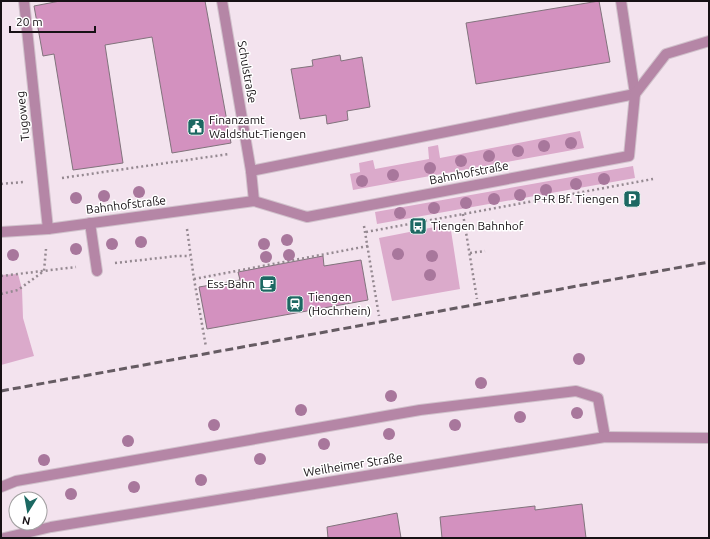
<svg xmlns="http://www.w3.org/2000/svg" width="710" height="539" viewBox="0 0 710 539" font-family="Ubuntu,sans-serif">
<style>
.green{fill:#dbaacb}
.building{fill:#d391bf;stroke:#81737c}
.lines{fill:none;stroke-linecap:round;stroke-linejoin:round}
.lane-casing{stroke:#d0c1cb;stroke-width:12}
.street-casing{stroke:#d0c1cb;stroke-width:12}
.path{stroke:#958991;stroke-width:2.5;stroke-dasharray:2 3;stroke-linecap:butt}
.lane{stroke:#b586a6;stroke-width:10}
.street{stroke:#b586a6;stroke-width:10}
.rail{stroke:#655b62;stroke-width:3;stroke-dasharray:8 4;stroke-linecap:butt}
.tree{fill:#a8779c}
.labels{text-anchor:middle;stroke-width:3;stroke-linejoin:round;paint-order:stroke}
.street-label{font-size:12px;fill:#171115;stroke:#fff}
.poi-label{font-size:12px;fill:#171115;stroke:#fff;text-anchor:start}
</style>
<rect width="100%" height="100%" fill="#f3e3ee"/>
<!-- green -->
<g class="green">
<path d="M580 131 584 148 353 190 350 174 360 172 359 163 373 160 375 169 429 159 428 147 438 145 440 158Z"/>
<path d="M633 166 635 178 377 224 375 212Z"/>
<path d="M450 224 460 289 392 301 379 238Z"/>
<path d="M18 274 22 289 23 318 34 356 1 365V275Z"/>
</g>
<!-- building -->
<g class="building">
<path d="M60 1H205L231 143 172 153 152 37 105 45 123 163 73 170 54 54 43 56 34 6Z"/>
<path d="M599 1 610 62 476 84 466 23Z"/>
<path d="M340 55 341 61 362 57 370 107 347 111 348 120 327 124 326 115 300 119 291 69 313 66 312 60Z"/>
<path d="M323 256 324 266 361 260 368 300 207 329 199 287 240 280 238 272Z"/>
<path d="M582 504 586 538H442L440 517 535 506V510Z"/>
<path d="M397 513 401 538H328L327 527Z"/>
</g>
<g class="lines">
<defs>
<g id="lane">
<path d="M90 223 97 271"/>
<path d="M1 487 16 481 420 410 576 391 598 398 605 437"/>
</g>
<g id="street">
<path d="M24 1 48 229"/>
<path d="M222 1 251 171 254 201"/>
<path d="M621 1 635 94"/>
<path d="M251 171 635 94"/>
<path d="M1 232 48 229 254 201 307 217 629 156 635 94 666 54 709 41"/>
<path d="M4 538 51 527 605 437 709 438"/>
</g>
</defs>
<!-- lane casing -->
<use href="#lane" class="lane-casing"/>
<!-- street casing -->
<use href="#street" class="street-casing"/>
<!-- path -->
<g class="path">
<path d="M62 178 229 154"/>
<path d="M1 184 23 182"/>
<path d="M463 214 477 299"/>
<path d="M364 226 379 316"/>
<path d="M187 229 194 279 206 347"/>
<path d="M366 232 653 179"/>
<path d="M470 253 485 251"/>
<path d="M115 263 177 256H190"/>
<path d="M1 276 76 267"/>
<path d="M194 279 368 246"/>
<path d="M1 294 18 290 44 271 46 249"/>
</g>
<!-- lane -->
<use href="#lane" class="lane"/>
<!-- street -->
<use href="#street" class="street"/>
<!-- rail -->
<path class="rail" d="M1 391 709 262"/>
</g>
<!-- trees -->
<g class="tree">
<circle cx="571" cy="143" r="6"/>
<circle cx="544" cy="146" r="6"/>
<circle cx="518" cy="151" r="6"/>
<circle cx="489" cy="156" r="6"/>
<circle cx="461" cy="161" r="6"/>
<circle cx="430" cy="168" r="6"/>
<circle cx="393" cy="175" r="6"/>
<circle cx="604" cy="179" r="6"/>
<circle cx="362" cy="181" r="6"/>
<circle cx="576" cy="184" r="6"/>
<circle cx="546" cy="190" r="6"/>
<circle cx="139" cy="192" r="6"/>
<circle cx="520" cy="195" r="6"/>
<circle cx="104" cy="196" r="6"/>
<circle cx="76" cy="198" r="6"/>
<circle cx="494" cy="199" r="6"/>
<circle cx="466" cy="203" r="6"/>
<circle cx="434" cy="208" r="6"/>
<circle cx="400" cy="213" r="6"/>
<circle cx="287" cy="240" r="6"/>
<circle cx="141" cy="242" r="6"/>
<circle cx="112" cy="244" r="6"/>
<circle cx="264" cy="244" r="6"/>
<circle cx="76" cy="249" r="6"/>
<circle cx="398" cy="254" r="6"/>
<circle cx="13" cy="255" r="6"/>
<circle cx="289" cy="255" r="6"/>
<circle cx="432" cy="256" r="6"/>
<circle cx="266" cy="257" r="6"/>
<circle cx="430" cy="275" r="6"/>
<circle cx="579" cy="359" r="6"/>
<circle cx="481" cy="383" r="6"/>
<circle cx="391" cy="396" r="6"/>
<circle cx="301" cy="410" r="6"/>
<circle cx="577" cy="413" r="6"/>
<circle cx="520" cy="417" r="6"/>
<circle cx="214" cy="425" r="6"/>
<circle cx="455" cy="425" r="6"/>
<circle cx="389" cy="434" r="6"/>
<circle cx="128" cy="441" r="6"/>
<circle cx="324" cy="444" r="6"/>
<circle cx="260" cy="459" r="6"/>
<circle cx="44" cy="460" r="6"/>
<circle cx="201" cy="480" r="6"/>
<circle cx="134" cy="487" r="6"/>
<circle cx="71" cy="494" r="6"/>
</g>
<!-- icons -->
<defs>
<symbol id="civic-square" viewBox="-11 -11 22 22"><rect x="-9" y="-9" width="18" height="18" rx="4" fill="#1c6862" stroke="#fff"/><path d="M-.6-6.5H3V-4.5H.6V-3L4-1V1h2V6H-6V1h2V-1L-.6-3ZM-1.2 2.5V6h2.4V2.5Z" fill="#fff"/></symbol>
<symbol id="parking-square" viewBox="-11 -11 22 22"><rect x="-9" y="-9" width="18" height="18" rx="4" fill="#1c6862" stroke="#fff"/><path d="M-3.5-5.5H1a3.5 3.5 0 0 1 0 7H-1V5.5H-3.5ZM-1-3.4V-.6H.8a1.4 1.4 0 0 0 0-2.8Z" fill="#fff"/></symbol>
<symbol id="bus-square" viewBox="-11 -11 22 22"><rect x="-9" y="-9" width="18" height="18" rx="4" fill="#1c6862" stroke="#fff"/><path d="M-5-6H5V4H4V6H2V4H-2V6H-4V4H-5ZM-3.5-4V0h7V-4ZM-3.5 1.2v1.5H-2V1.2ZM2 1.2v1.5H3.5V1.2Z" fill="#fff"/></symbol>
<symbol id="cafe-square" viewBox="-11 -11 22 22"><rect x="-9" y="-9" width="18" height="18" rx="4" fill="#1c6862" stroke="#fff"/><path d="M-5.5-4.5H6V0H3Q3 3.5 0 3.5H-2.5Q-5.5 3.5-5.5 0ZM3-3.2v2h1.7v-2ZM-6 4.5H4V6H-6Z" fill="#fff"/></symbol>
<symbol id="station-square" viewBox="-11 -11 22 22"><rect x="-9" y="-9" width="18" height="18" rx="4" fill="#1c6862" stroke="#fff"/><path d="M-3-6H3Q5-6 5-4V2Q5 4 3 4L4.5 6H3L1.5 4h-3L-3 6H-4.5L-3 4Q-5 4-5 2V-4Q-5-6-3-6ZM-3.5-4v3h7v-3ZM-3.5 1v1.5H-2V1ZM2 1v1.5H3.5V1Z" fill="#fff"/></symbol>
</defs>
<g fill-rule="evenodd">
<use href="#civic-square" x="186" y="117" width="20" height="20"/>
<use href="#parking-square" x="622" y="189" width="20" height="20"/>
<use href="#bus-square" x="408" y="216" width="20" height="20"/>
<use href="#cafe-square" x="258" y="274" width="20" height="20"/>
<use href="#station-square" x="285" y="294" width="20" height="20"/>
</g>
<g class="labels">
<!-- street labels -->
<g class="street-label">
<text transform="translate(247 72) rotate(80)" y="4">Schulstraße</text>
<text transform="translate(23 116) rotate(-96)" y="4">Tugoweg</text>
<text transform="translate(469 173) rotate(-11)" y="4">Bahnhofstraße</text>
<text transform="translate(126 205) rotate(-7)" y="4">Bahnhofstraße</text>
<text transform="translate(353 465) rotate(-9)" y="4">Weilheimer Straße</text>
</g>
<!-- poi labels -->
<g class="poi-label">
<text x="209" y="124">Finanzamt<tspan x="209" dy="14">Waldshut-Tiengen</tspan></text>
<text x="619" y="203" text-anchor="end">P+R Bf. Tiengen</text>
<text x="431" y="230">Tiengen Bahnhof</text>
<text x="255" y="288" text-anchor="end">Ess-Bahn</text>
<text x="308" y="301">Tiengen<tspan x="308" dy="14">(Hochrhein)</tspan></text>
</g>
</g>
<!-- border -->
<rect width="710" height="539" fill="none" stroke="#171115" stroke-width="4"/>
<!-- north arrow -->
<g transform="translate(28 511) rotate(191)"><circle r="19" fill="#ffffff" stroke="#a2a0a1"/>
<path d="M0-3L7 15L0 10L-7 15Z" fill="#1c6862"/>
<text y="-6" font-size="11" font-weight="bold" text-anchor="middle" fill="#171115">N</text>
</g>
<!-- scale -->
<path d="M10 26v6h85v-6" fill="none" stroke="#171115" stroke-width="2"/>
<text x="16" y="26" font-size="12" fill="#171115" stroke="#ffffff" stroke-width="3" paint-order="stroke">20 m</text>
</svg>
